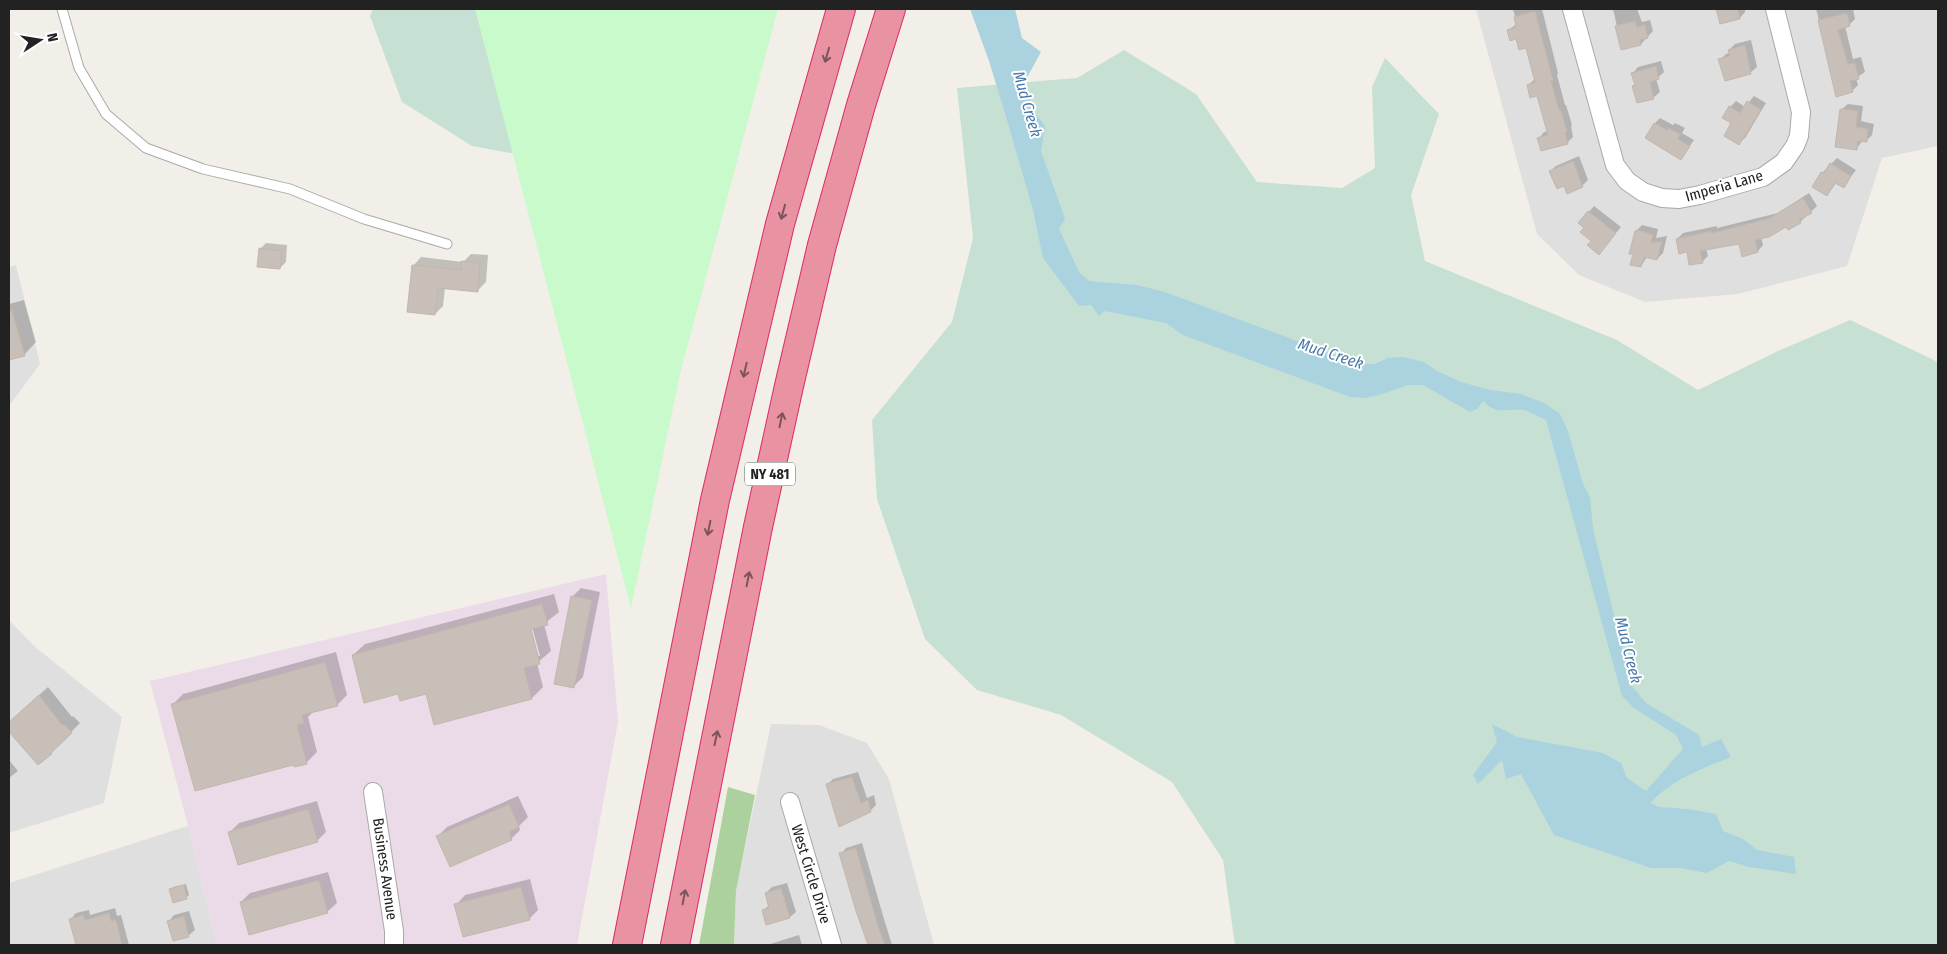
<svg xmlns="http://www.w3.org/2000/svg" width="1947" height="954" viewBox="0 0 1947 954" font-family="'Fira Sans Condensed',sans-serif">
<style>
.residential{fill:#e0dfdf}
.industrial{fill:#ebdbe8}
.forest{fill:#add19e}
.wetland{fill:#c6e0d4}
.park{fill:#c8facc}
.water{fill:#aad3df}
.shadow{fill:#0003;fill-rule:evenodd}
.building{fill:#c7bfb8;stroke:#c4b6ab}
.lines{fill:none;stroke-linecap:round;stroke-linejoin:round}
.service-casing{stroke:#a9a9a9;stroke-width:11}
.minor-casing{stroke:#a9a9a9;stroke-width:20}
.motorway-casing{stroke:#dc2a67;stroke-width:30}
.service{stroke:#fff;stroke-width:9}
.minor{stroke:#fff;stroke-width:18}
.motorway{stroke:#e892a2;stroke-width:28}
.oneway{stroke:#7b545c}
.labels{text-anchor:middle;stroke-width:4;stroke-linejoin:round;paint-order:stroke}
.shield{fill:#fff;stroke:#646464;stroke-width:1}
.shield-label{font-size:14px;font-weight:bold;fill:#222}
.street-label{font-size:15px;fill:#222;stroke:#fff}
.water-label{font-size:16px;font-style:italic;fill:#4a7aab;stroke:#fff}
</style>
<rect width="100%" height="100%" fill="#f2efe9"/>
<!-- residential -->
<g class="residential">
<path d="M1476 9H1938V146L1882 158 1847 266 1738 294 1645 302 1579 275 1537 234Z"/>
<path d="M16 265 40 364 9 406V267Z"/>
<path d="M9 620 34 646 122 717 104 803 9 833Z"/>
<path d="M771 724 819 725 867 743 889 779 934 945H734L736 891Z"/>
<path d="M188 826 217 945H9V883Z"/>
</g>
<!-- industrial -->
<path class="industrial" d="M606 574 618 722 577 945H217L188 826 150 681Z"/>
<!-- forest -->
<path class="forest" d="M728 787 755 795 736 891 734 945H699Z"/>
<!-- wetland -->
<g class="wetland">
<path d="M373 9H701L527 156 472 146 402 102 370 16Z"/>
<path d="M1124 50 1196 94 1257 182 1342 188 1375 168 1372 87 1385 58 1439 114 1411 195 1425 261 1617 340 1698 390 1778 351 1850 320 1938 362V945H1235L1223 860 1172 782 1061 715 977 690 925 639 877 499 872 420 952 322 973 238 957 88 1077 78Z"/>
</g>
<!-- park -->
<path class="park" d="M475 9H778L681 370 631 608Z"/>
<!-- water -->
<path class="water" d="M970 9H1015L1022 38 1041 52 1024 83 1035 113 1045 126 1041 151 1065 219 1059 229 1079 272 1089 281 1137 285 1165 292 1359 364H1375L1388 358 1403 357 1424 362 1437 371 1461 382 1490 390 1521 394 1544 403 1560 414 1568 431 1583 484 1590 497 1593 529 1631 685 1646 703 1699 735 1702 747 1721 739 1731 757C1701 769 1673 779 1650 803L1660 807 1687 809 1716 814 1723 831 1743 839 1757 850 1794 857 1796 874 1749 867 1729 861 1707 873 1681 868H1651L1554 835 1521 774 1506 779 1502 760 1478 784 1473 775 1497 742 1492 724 1517 737 1603 753 1621 763 1627 778 1646 791 1683 749 1676 735 1634 708 1622 696 1546 420C1539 417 1531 412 1524 410 1507 407 1498 417 1483 401L1477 409 1470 412 1423 385H1408L1379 395 1364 398 1350 397 1183 335 1166 323 1105 311 1099 316 1091 305 1079 306 1043 258 1033 210 1007 120 989 61Z"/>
<!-- shadow -->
<g class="shadow">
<path d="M1513 9H1542L1558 73 1557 75 1565 105H1566L1572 125 1571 126 1573 137 1568 142 1539 138 1544 132 1549 131 1538 95 1528 85 1535 79 1526 47 1508 30 1517 24Z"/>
<path d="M1613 9H1637L1642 22 1650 20 1653 31 1641 44 1622 48Z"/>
<path d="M1718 9H1745V12L1740 18 1721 22Z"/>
<path d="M1816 9H1853L1855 19 1849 25 1845 26 1853 59 1861 57 1865 72 1856 78 1858 85 1852 91 1819 20Z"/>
<path d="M1751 40 1757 67 1751 72 1720 60 1726 54 1730 53 1729 50 1735 44Z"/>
<path d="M1661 61 1664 72 1656 79 1660 92 1654 97 1638 102 1633 73 1638 67Z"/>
<path d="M1754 96 1766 103 1745 138 1739 143 1730 107 1736 101 1745 107Z"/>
<path d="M1848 104 1863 106 1861 121 1874 124 1872 135 1866 141 1863 140 1857 148 1842 109Z"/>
<path d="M1660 118 1673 125 1675 123 1685 128 1682 133 1694 140 1681 159 1655 123Z"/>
<path d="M1579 156 1588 180 1582 186 1564 184 1550 171 1556 166Z"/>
<path d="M1837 158 1856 170 1843 187 1837 182 1827 195 1822 173Z"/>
<path d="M1809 193 1817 206 1800 222 1787 225 1761 237 1763 245 1758 251 1740 242 1706 249 1708 256 1702 262 1688 251 1677 239 1683 233 1717 226V228L1778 213Z"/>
<path d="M1594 206 1621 227 1604 247 1592 240 1585 228 1579 223Z"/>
<path d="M1642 225 1658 229 1656 238 1667 236 1663 253 1657 259 1647 257 1641 266 1636 231Z"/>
<path d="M266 243 287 245 286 262 280 268 260 249Z"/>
<path d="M471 254 488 255 486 282 478 290 445 288 443 306 435 314 413 266 421 257 463 262Z"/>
<path d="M24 300 36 342 24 355 9 359V304Z"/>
<path d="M581 588 600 592 583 677 574 686 572 597Z"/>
<path d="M554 594 559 612 544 624 551 651 537 663 543 687 532 698 434 723 426 692 353 655 365 644ZM529 623H531L540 656H537Z"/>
<path d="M336 652 347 695 337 705 314 711 308 717 317 752 307 762 295 766 173 704 183 694Z"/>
<path d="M48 687 72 717 73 716 80 723 51 753 38 763 9 730V723Z"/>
<path d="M9 760 18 771 9 778Z"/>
<path d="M858 772 867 798 874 795 876 805 870 811 827 785 833 779Z"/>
<path d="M518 796 528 817 519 826 520 830 511 839 438 836 447 827Z"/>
<path d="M317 801 326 832 317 841 230 832 239 823Z"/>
<path d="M862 843 884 919 892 945H869L857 911 841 854 846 848Z"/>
<path d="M328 872 337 903 327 912 241 902 250 893Z"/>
<path d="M530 879 538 910 529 919 456 905 465 895Z"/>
<path d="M787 883 796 912 790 917 764 910 769 905 766 893 772 887Z"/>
<path d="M186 884 189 895 186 898 171 890 173 887Z"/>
<path d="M115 908 117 916 121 915 129 945H78L71 919 76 913 89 910 90 915Z"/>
<path d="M189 911 195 930 189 935 174 940 169 921 174 915Z"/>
<path d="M799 935 802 945H769L770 944Z"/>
</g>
<!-- building -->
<g class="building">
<path d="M1716 9H1738L1740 19 1720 24Z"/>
<path d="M1535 11 1553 80 1551 81 1559 110H1561L1567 132H1565L1568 144 1541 151 1537 138 1548 135 1537 96 1530 98 1527 85 1535 82 1527 52 1526 48 1519 50 1516 39 1510 41 1507 30 1516 27 1514 17Z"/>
<path d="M1847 13 1850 26 1838 30 1848 64 1855 63 1859 79 1850 81 1853 92 1836 97 1818 20Z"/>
<path d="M1635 21 1637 27 1645 25 1648 38 1640 40 1641 45 1621 50 1615 26Z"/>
<path d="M1745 45 1751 74 1725 81 1718 59 1730 56 1728 50Z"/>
<path d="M1656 66 1659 79 1650 82 1654 99 1637 103 1632 86 1635 85 1631 73Z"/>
<path d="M1747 101 1761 110 1739 145 1724 136 1731 123 1722 118 1729 106 1740 113Z"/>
<path d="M1840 109 1858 111 1856 127 1868 129 1867 142 1858 141 1857 150 1835 147Z"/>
<path d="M1654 123 1667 130 1668 128 1680 134 1678 139 1690 146 1681 160 1645 138Z"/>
<path d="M1573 161 1583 187 1567 194 1564 186 1557 189 1549 171Z"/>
<path d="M1830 163 1851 176 1844 188 1835 183 1827 196 1812 187 1821 172 1824 173Z"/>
<path d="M1803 198 1812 213 1799 220 1801 223 1788 230 1786 227 1769 237 1755 240 1758 252 1742 257 1739 244 1700 251 1703 263 1689 265 1687 252 1679 254 1676 239 1711 231 1712 233 1770 218Z"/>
<path d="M1588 211 1616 233 1599 255 1587 245 1591 241 1580 232 1584 228 1578 223Z"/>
<path d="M1639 230 1653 235 1651 243 1662 241 1657 260 1644 257 1641 267 1630 265 1633 254H1629L1635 231Z"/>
<path d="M259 248 282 251 280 269 257 267Z"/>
<path d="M461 261 480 263 478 292 438 288 435 315 407 312 412 265 461 270Z"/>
<path d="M9 311H12L25 356 9 360Z"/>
<path d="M571 596 592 600 574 688 554 684Z"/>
<path d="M542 604 548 625 531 629 540 664 524 668 532 699 434 725 426 694 400 701 398 694 364 703 352 655Z"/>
<path d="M325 662 338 706 302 715 304 723 297 725 307 764 294 767 293 765 195 791 171 704Z"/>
<path d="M39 695 62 725 64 724 72 733 51 753 52 754 38 765 9 732V722Z"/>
<path d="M852 777 861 803 868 800 871 812 839 827 826 784Z"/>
<path d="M509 804 519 827 509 832 512 840 450 867 436 836Z"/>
<path d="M308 809 318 842 238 865 228 832Z"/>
<path d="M856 848 878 926 885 945H868L856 911 839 853Z"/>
<path d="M319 880 328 913 249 935 240 902Z"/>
<path d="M184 885 187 899 173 903 169 889Z"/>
<path d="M521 887 530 920 463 937 454 904Z"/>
<path d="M781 888 790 918 766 925 762 910 769 908 765 893Z"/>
<path d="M109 913 111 921 116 920 122 945H76L69 919 83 915 85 920Z"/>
<path d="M184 916 189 937 173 941 167 921Z"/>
</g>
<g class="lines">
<defs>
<path id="service" d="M62 9 79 68 106 114 146 148 203 169 290 189 364 219 447 244"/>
<g id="minor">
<path d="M1572 9 1615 165 1627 181 1643 192 1662 198 1679 199 1700 195 1763 177 1784 162 1795 146 1799 136 1801 112 1775 9"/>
<path d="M373 792 394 931V945"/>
<path d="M790 802 832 945"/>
</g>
<g id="motorway">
<path d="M627 945 715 500 780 224 841 9"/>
<path d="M675 945 758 527 789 386 822 245 861 105 891 9"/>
</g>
</defs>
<!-- service casing -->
<use href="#service" class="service-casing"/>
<!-- minor casing -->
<use href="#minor" class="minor-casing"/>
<!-- motorway casing -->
<use href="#motorway" class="motorway-casing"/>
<!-- service -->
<use href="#service" class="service"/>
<!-- minor -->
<use href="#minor" class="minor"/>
<!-- motorway -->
<use href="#motorway" class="motorway"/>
</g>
<!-- one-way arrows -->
<defs><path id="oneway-shaft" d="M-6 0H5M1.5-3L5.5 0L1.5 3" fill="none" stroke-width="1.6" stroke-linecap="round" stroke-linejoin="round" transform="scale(1.25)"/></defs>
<g class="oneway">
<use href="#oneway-shaft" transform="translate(827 55) rotate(106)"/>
<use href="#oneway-shaft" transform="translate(783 212) rotate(106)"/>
<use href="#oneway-shaft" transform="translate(745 370) rotate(103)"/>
<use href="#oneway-shaft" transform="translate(781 420) rotate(-78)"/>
<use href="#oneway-shaft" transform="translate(709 528) rotate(101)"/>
<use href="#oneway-shaft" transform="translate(748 579) rotate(-79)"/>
<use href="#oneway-shaft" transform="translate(716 738) rotate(-78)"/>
<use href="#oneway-shaft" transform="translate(684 897) rotate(-79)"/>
</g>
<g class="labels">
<!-- shield labels -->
<rect class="shield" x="745" y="462.5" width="50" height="23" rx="4"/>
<g class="shield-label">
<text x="770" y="479">NY 481</text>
</g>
<!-- street labels -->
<g class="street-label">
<text transform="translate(1724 186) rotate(-16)" y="5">Imperia Lane</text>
<text transform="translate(385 869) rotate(82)" y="5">Business Avenue</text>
<text transform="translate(811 874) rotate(73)" y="5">West Circle Drive</text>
</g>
<!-- water labels -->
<g class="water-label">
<text transform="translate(1028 104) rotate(74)" y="6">Mud Creek</text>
<text transform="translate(1331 353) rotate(18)" y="6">Mud Creek</text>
<text transform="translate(1629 650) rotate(76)" y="6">Mud Creek</text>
</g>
</g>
<!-- border -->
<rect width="1947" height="954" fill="none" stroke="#222222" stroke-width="20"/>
<!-- north arrow -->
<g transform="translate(40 40) rotate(78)" stroke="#ffffff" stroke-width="4" paint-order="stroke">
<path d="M0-4L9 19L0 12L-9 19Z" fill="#222222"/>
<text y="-8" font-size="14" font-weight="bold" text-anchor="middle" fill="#222222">N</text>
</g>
</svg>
